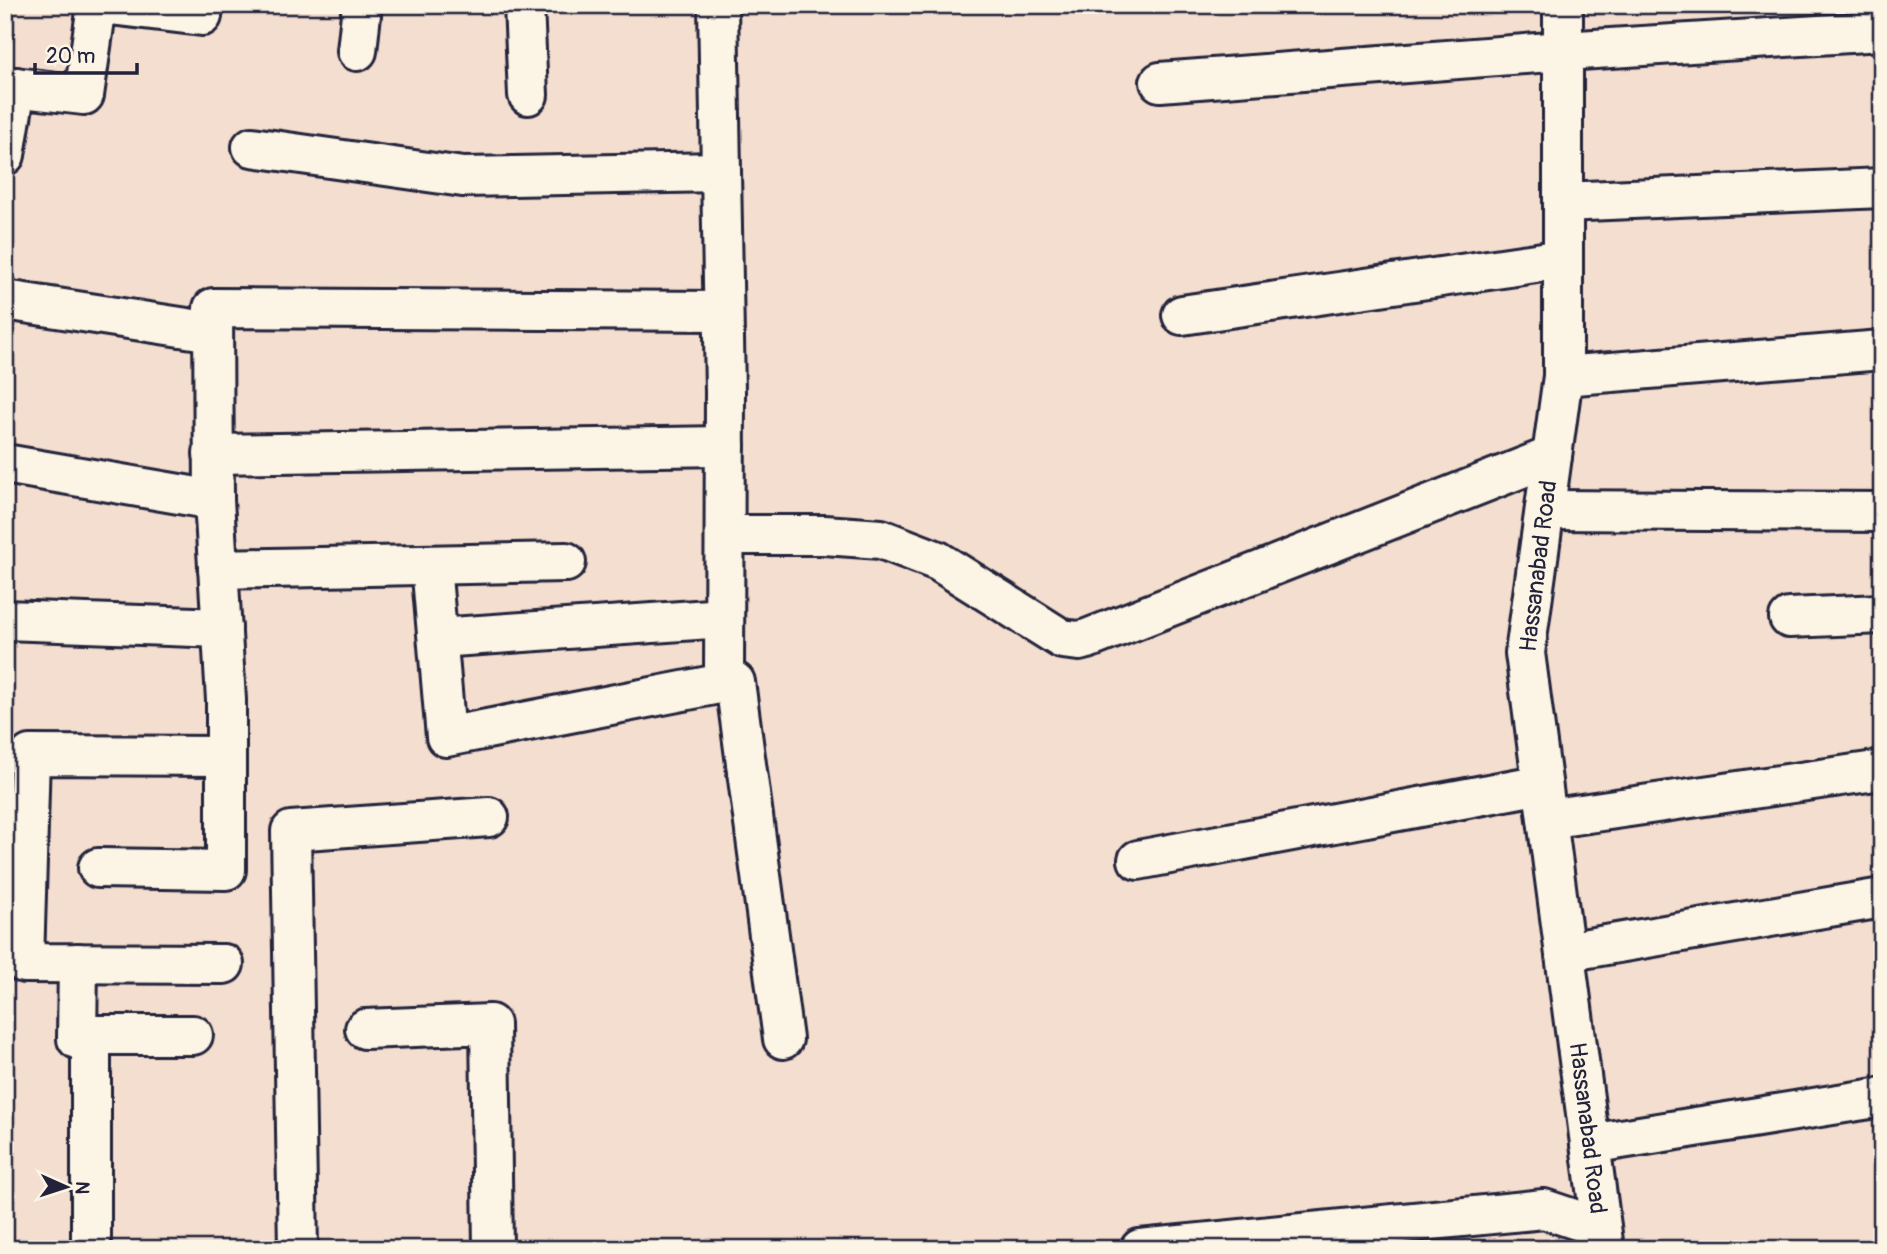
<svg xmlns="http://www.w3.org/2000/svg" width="1887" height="1254" viewBox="0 0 1887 1254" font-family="Pangolin,sans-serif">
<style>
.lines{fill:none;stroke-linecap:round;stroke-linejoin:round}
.minor-casing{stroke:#22223b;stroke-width:44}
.minor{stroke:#fcf5e5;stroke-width:38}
.labels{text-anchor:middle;stroke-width:6;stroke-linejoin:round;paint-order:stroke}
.street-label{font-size:24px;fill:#22223b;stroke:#fcf5e5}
</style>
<rect width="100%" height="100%" fill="#f4decf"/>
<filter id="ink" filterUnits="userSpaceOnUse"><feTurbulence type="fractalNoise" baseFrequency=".0143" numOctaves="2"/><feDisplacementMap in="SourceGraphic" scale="14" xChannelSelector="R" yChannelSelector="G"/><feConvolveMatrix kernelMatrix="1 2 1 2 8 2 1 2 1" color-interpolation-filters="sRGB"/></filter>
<g filter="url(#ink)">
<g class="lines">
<defs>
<g id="minor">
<path d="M110 5 202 16 203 5"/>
<path d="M524 5 528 95"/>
<path d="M718 5 725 392 724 683 735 682 783 1039"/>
<path d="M1563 5V376L1525 653 1604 1249"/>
<path d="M357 51 362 5"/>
<path d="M1160 82 1563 51 1882 31"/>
<path d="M5 86 84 95 97 5"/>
<path d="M252 147 463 177 720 172"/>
<path d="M5 155 16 87"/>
<path d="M1563 202 1882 188"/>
<path d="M5 300 213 332"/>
<path d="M1182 315 1563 259"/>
<path d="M1563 376 1882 350"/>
<path d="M213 454 725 446"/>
<path d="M5 464 214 500 226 700V870L98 868"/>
<path d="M214 500 213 308 723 311"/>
<path d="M1545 510 1882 512"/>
<path d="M725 535H824L881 539 938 561 1062 639 1079 641 1087 639 1552 456"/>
<path d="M431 565 446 737 724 683"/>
<path d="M218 569 566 562"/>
<path d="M1789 618 1882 614"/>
<path d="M5 620 222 628"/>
<path d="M438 638 724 618"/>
<path d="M1547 819 1882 770"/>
<path d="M1138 860 1542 784"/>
<path d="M1565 952 1882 898"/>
<path d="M78 963 77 1039 91 1035H193"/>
<path d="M224 964 24 963 30 755 226 756"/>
<path d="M365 1029 490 1024 493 1249"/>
<path d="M1590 1144 1882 1097"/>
<path d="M91 1249V1035"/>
<path d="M298 1249 291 831 489 817"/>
<path d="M1140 1249 1544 1209 1601 1228"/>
</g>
</defs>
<!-- minor casing -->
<use href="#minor" class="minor-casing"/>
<!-- minor -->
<use href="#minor" class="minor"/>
</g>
</g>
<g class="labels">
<!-- street labels -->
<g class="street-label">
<text transform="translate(1538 566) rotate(-83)" y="8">Hassanabad Road</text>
<text transform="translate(1588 1128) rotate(83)" y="8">Hassanabad Road</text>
</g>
</g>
<!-- margin -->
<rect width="1887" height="1254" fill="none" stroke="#fcf5e5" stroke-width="28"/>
<rect x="14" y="14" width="1859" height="1226" fill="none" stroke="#22223b" stroke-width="2.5" filter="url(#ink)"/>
<!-- north arrow -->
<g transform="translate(66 1187) rotate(93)" stroke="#fcf5e5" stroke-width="5" paint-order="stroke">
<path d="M0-5L12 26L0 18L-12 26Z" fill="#22223b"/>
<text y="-10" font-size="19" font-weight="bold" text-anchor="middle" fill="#22223b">N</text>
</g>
<!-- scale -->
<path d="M35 63v10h102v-10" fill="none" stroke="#22223b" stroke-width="3.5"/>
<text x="46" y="63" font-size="21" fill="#22223b" stroke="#fcf5e5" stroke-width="5" paint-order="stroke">20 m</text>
</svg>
